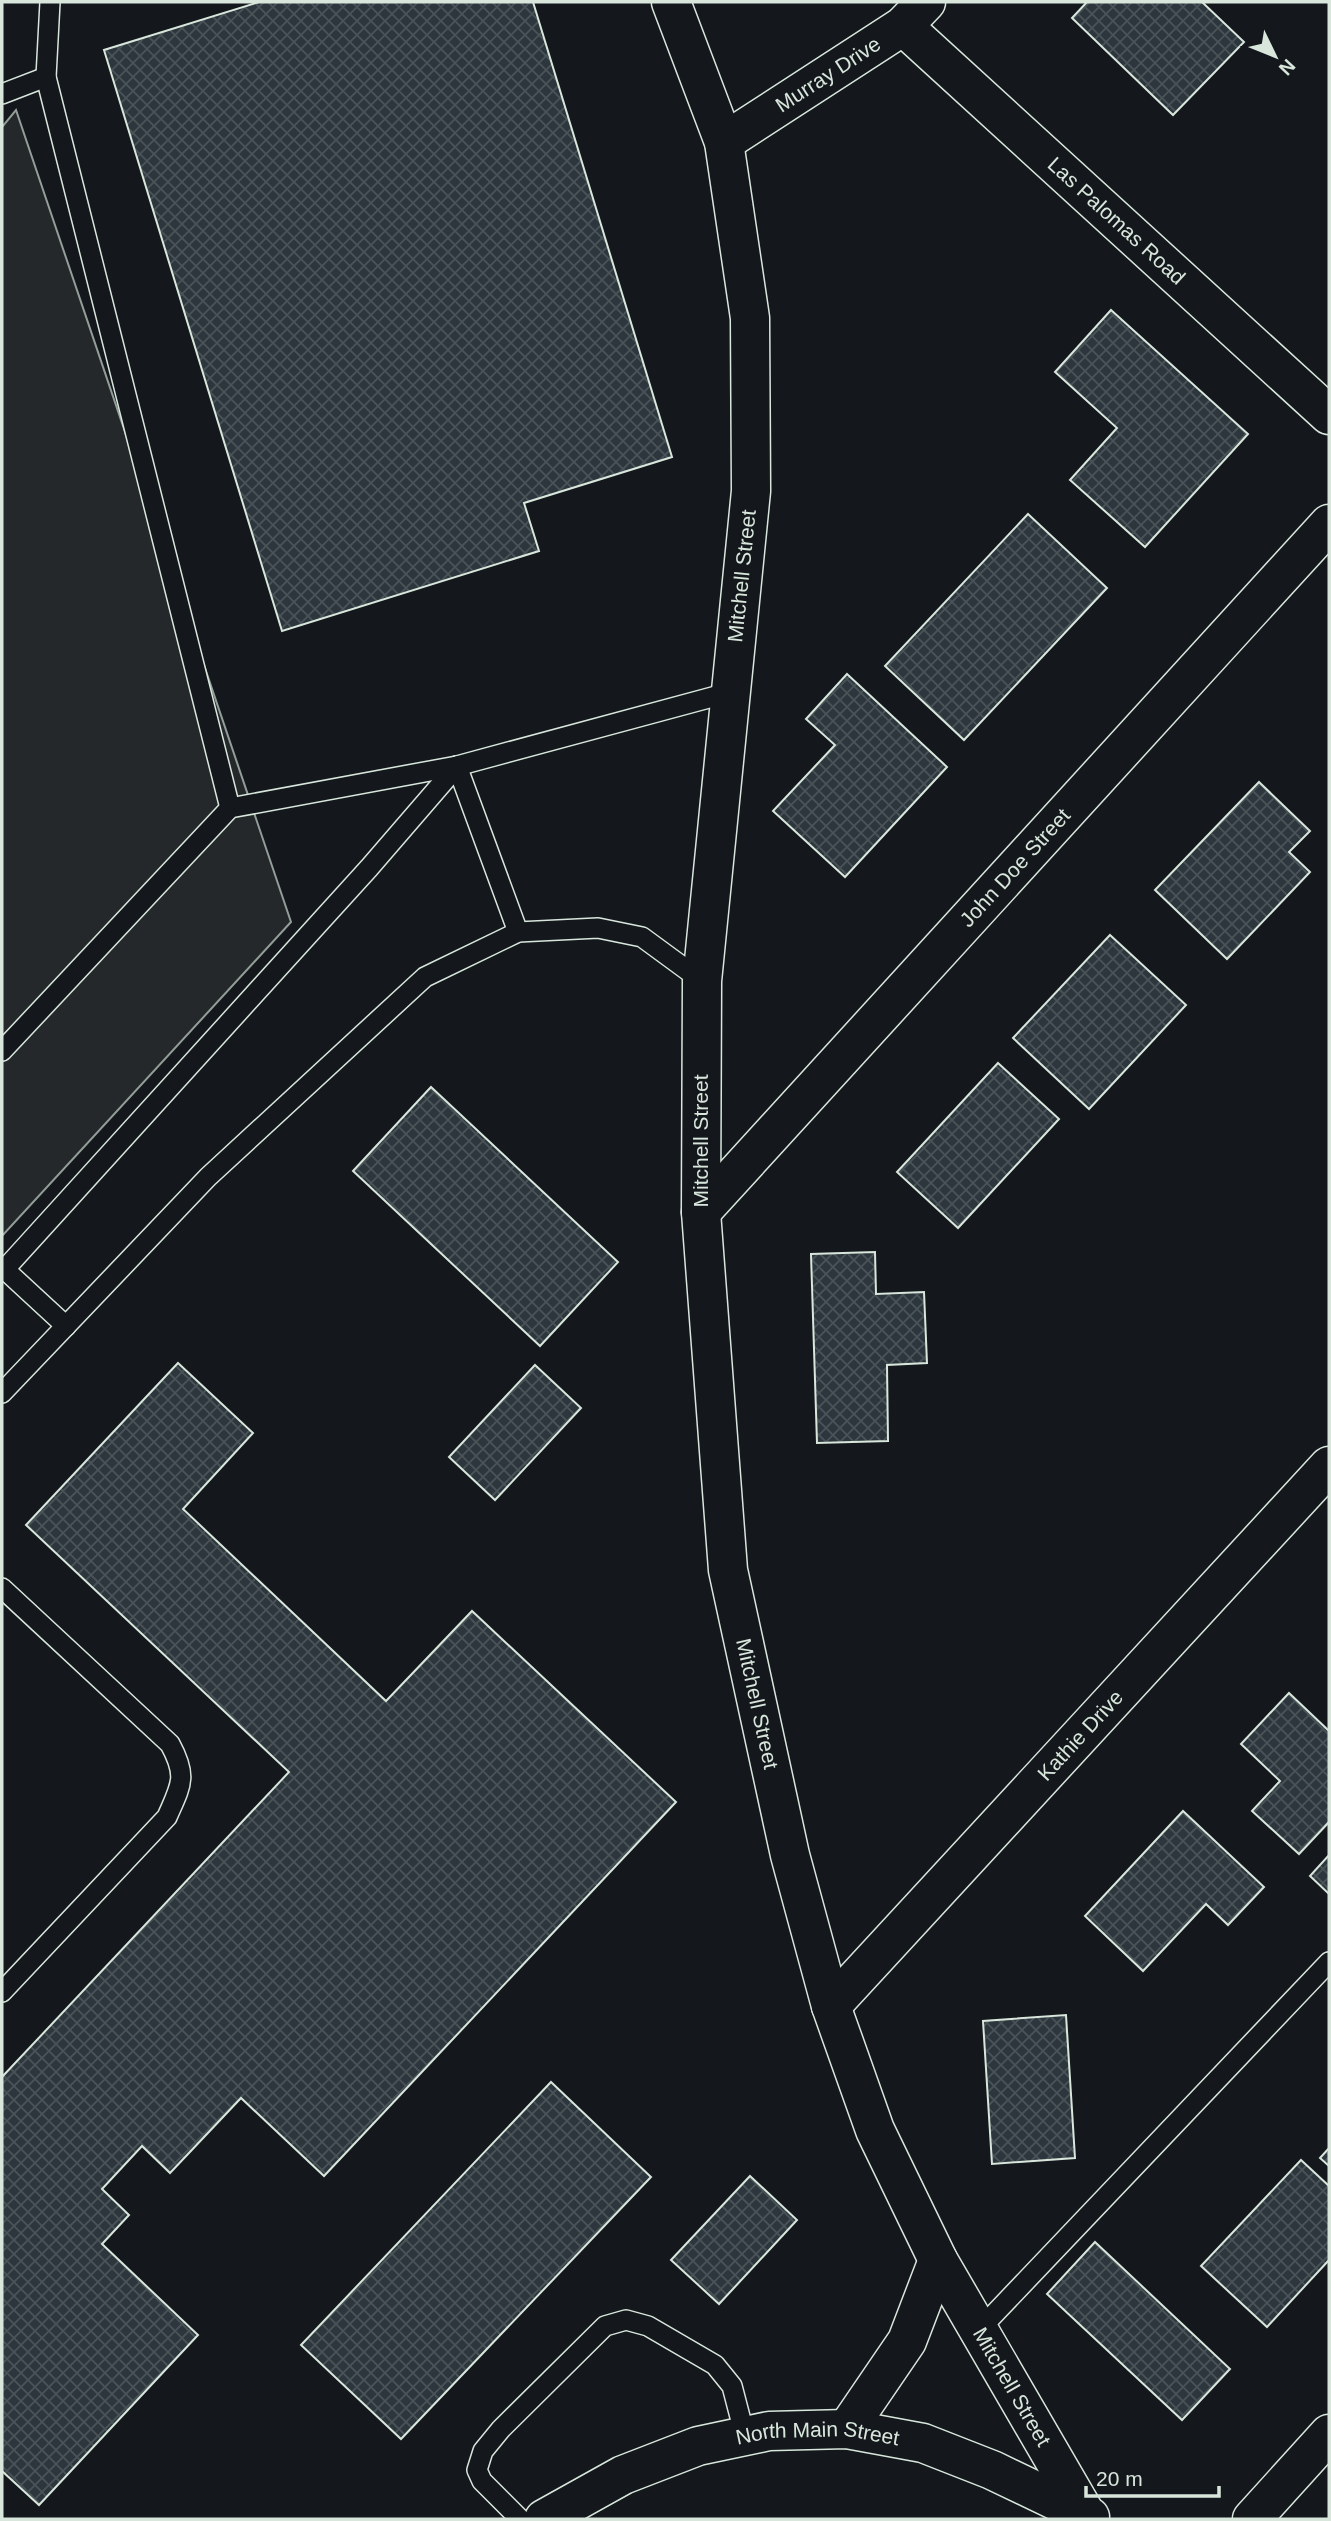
<svg xmlns="http://www.w3.org/2000/svg" width="1331" height="2521" viewBox="0 0 1331 2521" font-family="Arial,sans-serif">
<style>
.parking{fill:#24282b;stroke:#939e99;stroke-width:2}
.building{fill:url(#building-cross-hatch);stroke:#d8e6dc;stroke-width:2}
.lines{fill:none;stroke-linecap:round;stroke-linejoin:round}
.service-casing{stroke:#d8e6dc;stroke-width:22}
.minor-casing{stroke:#d8e6dc;stroke-width:41}
.tertiary-casing{stroke:#d8e6dc;stroke-width:41}
.service{stroke:#14181c;stroke-width:19}
.minor{stroke:#14181c;stroke-width:38}
.tertiary{stroke:#14181c;stroke-width:38}
.labels{text-anchor:middle;stroke-width:5;stroke-linejoin:round;paint-order:stroke}
.street-label{font-size:21px;fill:#d8e6dc;stroke:#14181c}
</style>
<defs>
<pattern id="building-cross-hatch" width="8" height="8" patternUnits="userSpaceOnUse" patternTransform="scale(1.75)"><rect width="8" height="8" fill="#2c363c"/><path d="M0 0l8 8M0 8l8-8" fill="none" stroke="#4a5358"/></pattern>
</defs>
<rect width="100%" height="100%" fill="#14181c"/>
<!-- parking -->
<path class="parking" d="M16 110 291 922 2 1236V127Z"/>
<!-- building -->
<g class="building">
<path d="M259 2H533L672 457 524 503 539 551 282 631 104 50Z"/>
<path d="M1087 2H1202L1244 42 1173 115 1072 18Z"/>
<path d="M1111 310 1248 434 1145 547 1070 480 1117 428 1055 372Z"/>
<path d="M1028 514 1107 588 964 740 885 666Z"/>
<path d="M847 674 947 767 845 877 773 811 835 745 806 719Z"/>
<path d="M1259 782 1310 831 1289 852 1310 872 1227 959 1155 890Z"/>
<path d="M1110 935 1186 1005 1089 1109 1013 1038Z"/>
<path d="M998 1063 1059 1119 958 1228 897 1172Z"/>
<path d="M431 1087 618 1262 540 1346 353 1171Z"/>
<path d="M875 1252 876 1294 924 1292 927 1363 887 1365 888 1441 817 1443 811 1254Z"/>
<path d="M178 1363 253 1433 183 1509 386 1701 472 1611 676 1802 324 2176 241 2098 170 2173 142 2146 102 2189 129 2215 102 2244 198 2335 39 2505 2 2471V2077L289 1772 26 1525Z"/>
<path d="M535 1365 581 1408 495 1500 449 1457Z"/>
<path d="M1289 1693 1329 1731V1822L1299 1854 1252 1811 1280 1781 1241 1744Z"/>
<path d="M1183 1811 1264 1887 1228 1925 1206 1904 1143 1971 1085 1916Z"/>
<path d="M1329 1855V1894L1310 1876Z"/>
<path d="M1066 2015 1075 2158 992 2164 983 2021Z"/>
<path d="M551 2082 651 2177 401 2439 301 2345Z"/>
<path d="M1329 2148V2166L1320 2158Z"/>
<path d="M1301 2160 1329 2186V2260L1267 2327 1201 2266Z"/>
<path d="M750 2176 797 2220 719 2304 671 2260Z"/>
<path d="M1095 2242 1230 2369 1182 2420 1047 2294Z"/>
</g>
<g class="lines">
<defs>
<g id="service">
<path d="M50 2 46 77 230 808"/>
<path d="M2 94 46 77"/>
<path d="M2 1051 230 808 457 766 731 692"/>
<path d="M2 1267 66 1326"/>
<path d="M5 1269 369 868 457 766 518 932"/>
<path d="M2 1393 208 1177 425 977 518 932 598 928 642 937 702 981"/>
<path d="M2 1588 170 1744C188 1777 181 1785 167 1817L2 1992"/>
<path d="M979 2330 1329 1962"/>
<path d="M520 2519 482 2481 477 2470 483 2451 501 2429 605 2326 626 2320 648 2326 715 2365 732 2386 745 2436"/>
</g>
<g id="minor">
<path id="s1" d="M903 26 1329 415"/>
<path id="s2" d="M724 142 903 26 926 2"/>
<path id="s3" d="M701 1212 1329 524"/>
<path id="s4" d="M831 2006 1329 1466"/>
<path d="M1252 2519 1329 2434"/>
</g>
<g id="tertiary">
<path id="s5" d="M671 2 724 142 750 318 751 491 702 981 701 1212 728 1570 790 1855 831 2006 875 2130 938 2260 1085 2513"/>
<path d="M847 2429 907 2341 938 2260"/>
<path id="s6" d="M544 2519 623 2475 698 2446 769 2431 847 2429 923 2443 992 2470 1090 2517"/>
</g>
</defs>
<!-- service casing -->
<use href="#service" class="service-casing"/>
<!-- minor casing -->
<use href="#minor" class="minor-casing"/>
<!-- tertiary casing -->
<use href="#tertiary" class="tertiary-casing"/>
<!-- service -->
<use href="#service" class="service"/>
<!-- minor -->
<use href="#minor" class="minor"/>
<!-- tertiary -->
<use href="#tertiary" class="tertiary"/>
</g>
<g class="labels">
<!-- street labels -->
<g class="street-label">
<text dy="7" stroke="none"><textPath href="#s2" startOffset="124">Murray Drive</textPath></text>
<text dy="7" stroke="none"><textPath href="#s1" startOffset="289">Las Palomas Road</textPath></text>
<text transform="translate(742 576) rotate(-84)" y="7">Mitchell Street</text>
<text dy="7" stroke="none"><textPath href="#s3" startOffset="466">John Doe Street</textPath></text>
<text transform="translate(701 1141) rotate(-90)" y="7">Mitchell Street</text>
<text dy="7" stroke="none"><textPath href="#s5" startOffset="1720">Mitchell Street</textPath></text>
<text dy="7" stroke="none"><textPath href="#s4" startOffset="368">Kathie Drive</textPath></text>
<text dy="7" stroke="none"><textPath href="#s5" startOffset="2454">Mitchell Street</textPath></text>
<text dy="7" stroke="none"><textPath href="#s6" startOffset="292">North Main Street</textPath></text>
</g>
</g>
<!-- border -->
<rect width="1331" height="2521" fill="none" stroke="#d8e6dc" stroke-width="7"/>
<!-- north arrow -->
<g transform="translate(1275 56) rotate(133)" stroke="#14181c" stroke-width="5" paint-order="stroke">
<path d="M0-5L12 26L0 18L-12 26Z" fill="#d8e6dc"/>
<text y="-10" font-size="19" font-weight="bold" text-anchor="middle" fill="#d8e6dc">N</text>
</g>
<!-- scale -->
<path d="M1086 2486v10h133v-10" fill="none" stroke="#d8e6dc" stroke-width="3.5"/>
<text x="1096" y="2486" font-size="21" fill="#d8e6dc" stroke="#14181c" stroke-width="5" paint-order="stroke">20 m</text>
</svg>
